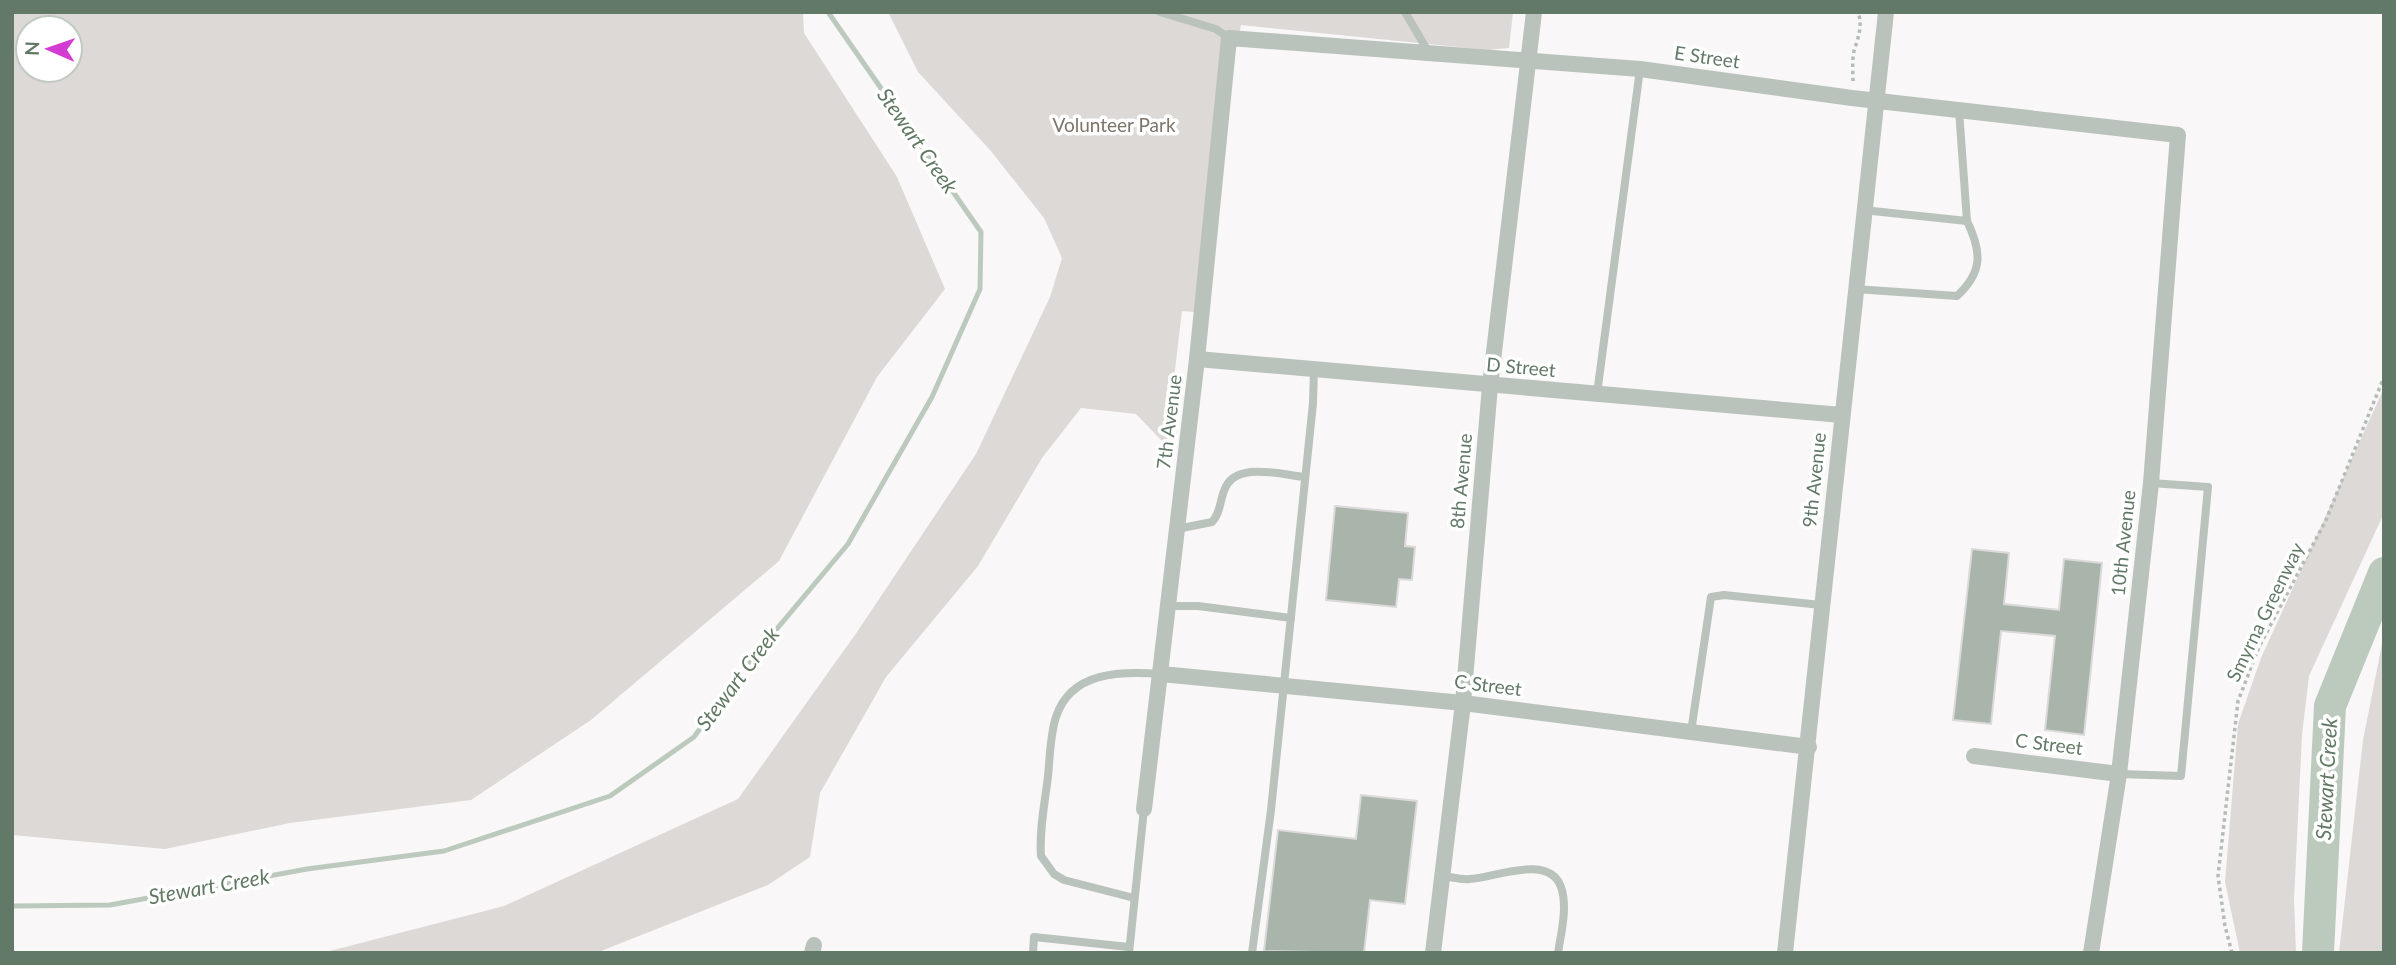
<svg xmlns="http://www.w3.org/2000/svg" width="2396" height="965" viewBox="0 0 2396 965" font-family="Lato,sans-serif">
<style>
.green{fill:#ddd9d6;fill-rule:evenodd}
.lines{fill:none;stroke-linecap:round;stroke-linejoin:round}
.stream{stroke:#bccabd;stroke-width:5}
.river{stroke:#bccabd;stroke-width:32}
.building{fill:#a9b5aa;stroke:#dbd9d9;stroke-width:2}
.path{stroke:#b5bcb7;stroke-width:3.5;stroke-dasharray:3.5 3.5;stroke-linecap:butt}
.lane{stroke:#bac2bc;stroke-width:8}
.street{stroke:#bac2bc;stroke-width:16}
.labels{text-anchor:middle;stroke-width:7;stroke-linejoin:round;paint-order:stroke}
.street-label{font-size:19px;fill:#627967;stroke:#fff}
.park-label{font-size:19px;fill:#7d7469;stroke:#fff}
.water-label{font-size:21px;font-style:italic;fill:#617963;stroke:#fff}
</style>
<rect width="100%" height="100%" fill="#f9f7f7"/>
<!-- green -->
<g class="green">
<path d="M12 12H803L804 33 897 177 945 289 877 377 779 561 591 720 471 800 290 823 165 849 12 835ZM28 28H70V70H28Z"/>
<path d="M888 12H1513L1509 48 1487 50 1241 25 1232 68 1207 313 1182 311 1166 445 1136 414 1081 408 1042 458 978 566 886 677 820 793 810 857 768 885 596 953H322L504 906 738 799 857 632 976 454 1050 297 1062 258 1044 218 990 150 918 72Z"/>
<path d="M2384 388V513L2309 676 2302 735 2294 900 2296 953H2240L2225 882 2238 724 2261 658Z"/>
<path d="M2384 634V953H2339L2363 740Z"/>
</g>
<g class="lines">
<!-- stream -->
<path class="stream" d="M12 906 110 905 307 869 444 851 610 796 694 737 740 673 848 544 932 397 980 289 981 232 828 12"/>
<!-- river -->
<path class="river" d="M2318 953 2330 706 2384 573"/>
</g>
<!-- building -->
<g class="building">
<path d="M1335 506 1408 513 1405 546 1415 547 1412 580 1399 579 1396 607 1326 600Z"/>
<path d="M1972 549 2009 553 2004 604 2059 610 2064 559 2102 563 2084 735 2045 730 2055 636 2001 631 1991 724 1953 720Z"/>
<path d="M1361 795 1417 801 1405 904 1370 900 1364 953 1264 951 1278 830 1356 839Z"/>
</g>
<g class="lines">
<!-- path -->
<g class="path">
<path d="M1853 81C1853 72 1852 60 1854 51 1858 38 1863 26 1858 12"/>
<path d="M2232 953 2225 926 2218 876 2238 701 2259 647 2326 520 2384 377"/>
</g>
<!-- lane -->
<g class="lane">
<path d="M1160 12 1216 29 1229 38"/>
<path d="M1405 12 1429 53"/>
<path d="M1959 110 1967 221"/>
<path d="M1855 289 1957 296C1983 272 1982 252 1967 221L1863 210"/>
<path d="M1597 394 1640 69"/>
<path d="M1177 529 1212 522C1220 514 1220 501 1224 491 1234 460 1282 475 1305 477"/>
<path d="M1169 606H1198L1291 618"/>
<path d="M1691 732 1711 597 1724 595 1821 605"/>
<path d="M2119 774 2181 776 2208 487 2151 483"/>
<path d="M1443 876C1451 877 1462 880 1470 879 1494 878 1549 853 1561 887 1568 907 1561 933 1558 953"/>
<path d="M1134 898 1064 880 1054 874 1041 856C1039 830 1045 802 1048 776 1050 757 1050 735 1056 717 1071 671 1121 671 1161 674"/>
<path d="M1033 953 1034 937 1129 947"/>
<path d="M1129 953 1144 809"/>
<path d="M1252 953 1271 810 1313 403 1314 370"/>
</g>
<!-- street -->
<g class="street">
<path d="M1197 359 1842 415"/>
<path d="M1161 674 1463 703 1809 747"/>
<path d="M1974 756 2119 774"/>
<path d="M1144 809 1197 359 1229 38 1640 69 1852 98 2178 135 2151 483 2119 774 2091 953"/>
<path d="M812 953 814 945"/>
<path d="M1433 953 1463 703 1490 386 1534 12"/>
<path d="M1785 953 1886 12"/>
</g>
</g>
<g class="labels">
<!-- street labels -->
<g class="street-label">
<text transform="translate(1707 57) rotate(8)" y="7">E Street</text>
<text transform="translate(1521 367) rotate(5)" y="7">D Street</text>
<text transform="translate(1169 422) rotate(-83)" y="7">7th Avenue</text>
<text transform="translate(1814 480) rotate(-84)" y="7">9th Avenue</text>
<text transform="translate(1461 481) rotate(-85)" y="7">8th Avenue</text>
<text transform="translate(2123 543) rotate(-84)" y="7">10th Avenue</text>
<text transform="translate(2265 612) rotate(-64)" y="7">Smyrna Greenway</text>
<text transform="translate(1488 685) rotate(7)" y="7">C Street</text>
<text transform="translate(2049 744) rotate(7)" y="7">C Street</text>
</g>
<!-- park labels -->
<g class="park-label">
<text x="1114" y="132">Volunteer Park</text>
</g>
<!-- water labels -->
<g class="water-label">
<text transform="translate(917 141) rotate(55)" y="7">Stewart Creek</text>
<text transform="translate(738 679) rotate(-53)" y="7">Stewart Creek</text>
<text transform="translate(2327 779) rotate(-87)" y="7">Stewart Creek</text>
<text transform="translate(209 887) rotate(-10)" y="7">Stewart Creek</text>
</g>
</g>
<!-- border -->
<rect width="2396" height="965" fill="none" stroke="#627967" stroke-width="28"/>
<!-- north arrow -->
<g transform="translate(49 49) rotate(272)"><circle r="33" fill="#ffffff" stroke="#c0c9c2" stroke-width="2"/>
<path d="M0-5L12 26L0 18L-12 26Z" fill="#d33cd2"/>
<text y="-10" font-size="19" font-weight="bold" text-anchor="middle" fill="#627967">N</text>
</g>
</svg>
